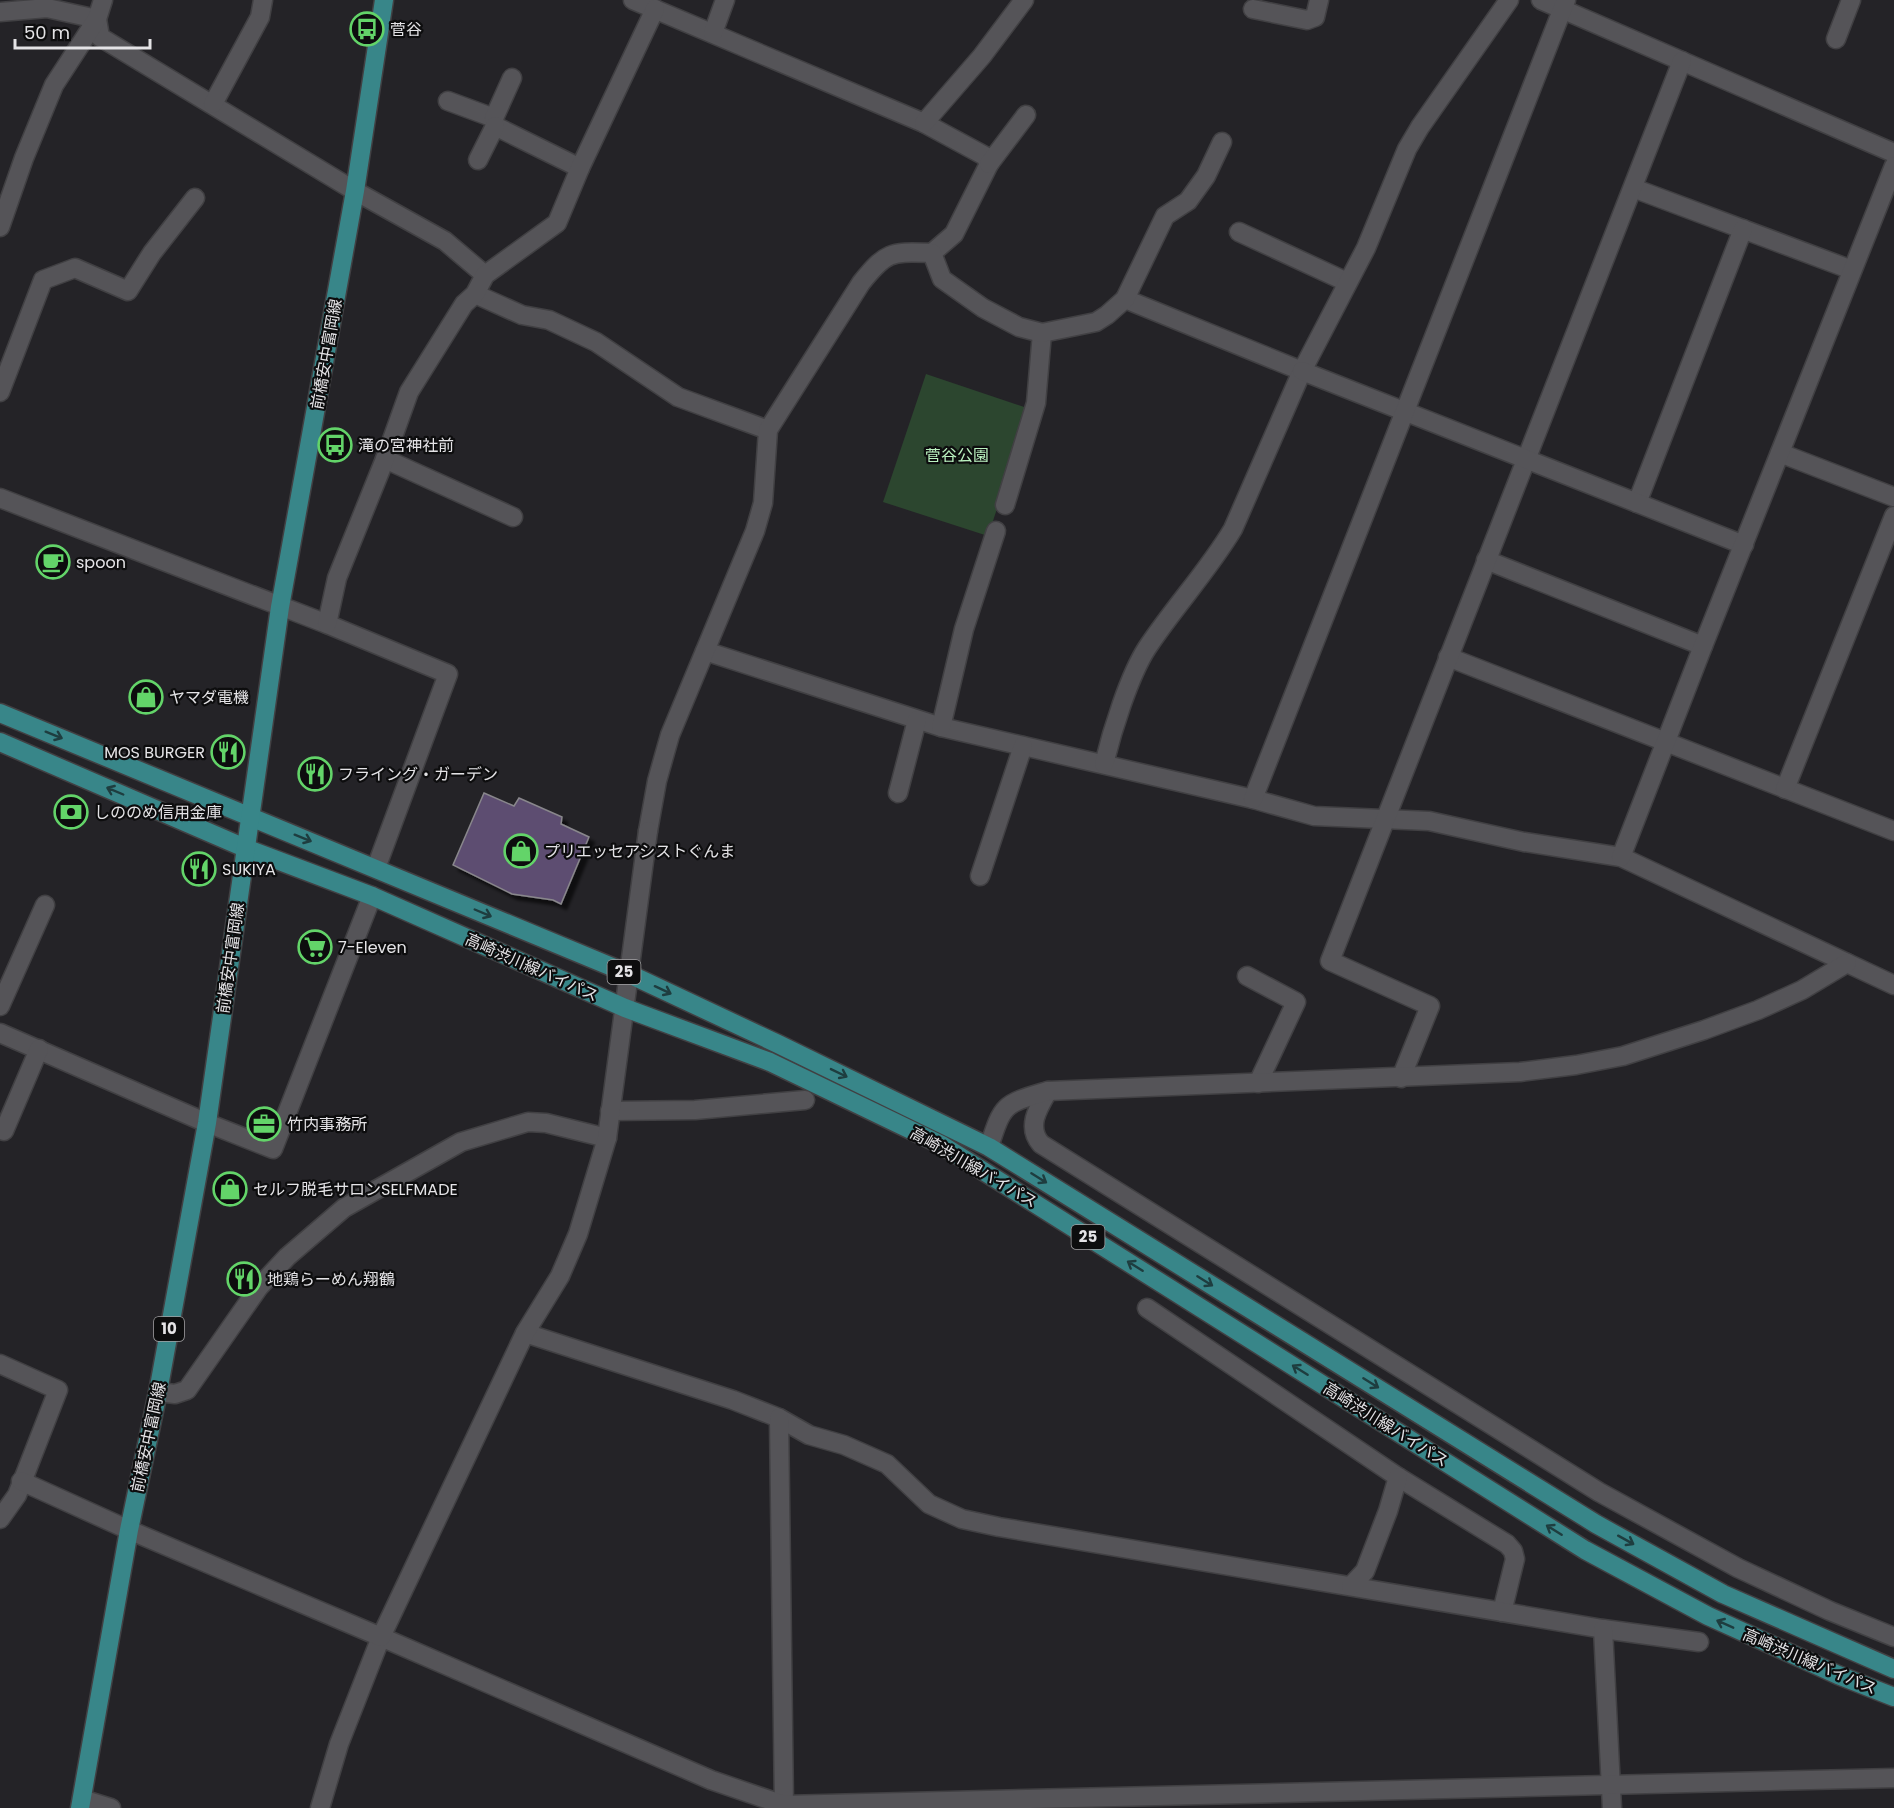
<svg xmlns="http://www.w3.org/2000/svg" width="1894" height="1808" viewBox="0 0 1894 1808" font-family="Poppins,'Noto Sans JP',sans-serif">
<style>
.green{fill:#2c462f}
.building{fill:#5d4e71;stroke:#89878c;stroke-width:1.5;filter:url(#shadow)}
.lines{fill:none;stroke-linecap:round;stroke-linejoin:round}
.street-casing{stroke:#414043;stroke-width:21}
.secondary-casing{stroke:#414043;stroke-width:21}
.primary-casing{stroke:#414043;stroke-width:21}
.street{stroke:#555458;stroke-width:18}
.secondary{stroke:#555458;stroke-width:18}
.primary{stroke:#388689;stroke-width:18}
.oneway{stroke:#1e3d3f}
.labels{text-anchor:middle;stroke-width:4.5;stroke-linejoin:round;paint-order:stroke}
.shield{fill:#0d0d0e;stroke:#a4a3a5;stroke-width:1.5}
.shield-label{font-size:15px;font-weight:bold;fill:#e4e3e6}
.poi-label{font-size:16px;fill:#e4e3e6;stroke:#0d0d0e;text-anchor:start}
.street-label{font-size:16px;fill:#e4e3e6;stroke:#0d0d0e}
.park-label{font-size:16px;fill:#bbf2c0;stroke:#0d0d0e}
</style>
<defs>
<filter id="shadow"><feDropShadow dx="5.5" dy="5.5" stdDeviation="1.5" flood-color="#0009"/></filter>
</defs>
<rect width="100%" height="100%" fill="#242327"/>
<!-- green -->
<path class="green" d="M926 374 1030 409 988 536 883 502Z"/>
<!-- building -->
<path class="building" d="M484 793 514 806 519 798 562 817 561 824 589 837 561 904 553 900 512 894 453 865Z"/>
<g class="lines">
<defs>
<g id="street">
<path d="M633 0 924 123 985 156 989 164 954 234 932 253"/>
<path d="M1541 0 1894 153"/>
<path d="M1253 9 1307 20 1315 17 1319 0"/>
<path d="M0 12 47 8 97 19 100 37 355 191 445 241 485 275"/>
<path d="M713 33 725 0"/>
<path d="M1836 39 1851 0"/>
<path d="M448 101 494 118 495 126 580 168"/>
<path d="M213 104 260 17 263 0"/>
<path d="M494 118 512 78"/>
<path d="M924 123 982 56 1024 0"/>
<path d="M478 160 495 126"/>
<path d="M989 164 1026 115"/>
<path d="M1633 188 1852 270"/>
<path d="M0 227 24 158 54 85 97 19 103 0"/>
<path d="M1239 232 1347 282"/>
<path d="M475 294 522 315 549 320 596 342 678 397 768 430"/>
<path d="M1125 299 1302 371 1366 248 1407 149 1420 127 1509 0"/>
<path d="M0 392 43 280 75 268 128 291 152 253 195 198"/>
<path d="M1780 453 1894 497"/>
<path d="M385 459 513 517"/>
<path d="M0 498 327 624 448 674 376 868"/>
<path d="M1637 503 1743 229"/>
<path d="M1005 505 1036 403 1042 333"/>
<path d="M1486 560 1703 646"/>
<path d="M327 624 337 578 385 459 409 392 464 304 475 294 485 275 557 223 580 168 655 9"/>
<path d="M705 651 941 727 1253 799 1314 816 1429 821 1524 842 1621 857 1894 985"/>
<path d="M1448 657 1894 831"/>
<path d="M941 727 964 629 996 531"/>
<path d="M1104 764C1112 731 1129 676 1147 648 1174 607 1208 571 1233 529L1302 371"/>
<path d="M1785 789 1894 516"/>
<path d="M898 793 917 720"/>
<path d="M648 831 657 781 670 735 755 531 763 503 768 430 861 283C887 250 892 252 932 253L942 279 983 308 1019 327 1042 333 1096 322 1107 315 1125 299 1165 216 1188 201 1206 176 1222 142"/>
<path d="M980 876 1023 746"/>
<path d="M1247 976 1296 1002 1258 1083"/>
<path d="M0 1006 45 905"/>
<path d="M0 1033 207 1123 273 1149 372 896"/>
<path d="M1401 1078 1430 1006 1330 961 1682 61"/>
<path d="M1048 1091C1038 1108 1026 1127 1041 1144L1599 1492 1738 1568 1830 1611 1894 1637"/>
<path d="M610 1111 695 1110 805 1100"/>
<path d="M4 1131 39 1049"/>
<path d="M1147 1308 1398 1477 1507 1544 1513 1551 1515 1559 1502 1612"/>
<path d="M525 1333 733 1400 779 1418 809 1435 844 1445 887 1464 929 1504 962 1519 999 1527 1603 1629 1699 1642"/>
<path d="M0 1364 58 1390 17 1495 0 1519"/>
<path d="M779 1418 784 1808"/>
<path d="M1351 1586 1365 1571 1388 1511 1398 1477"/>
<path d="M1603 1629 1612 1808"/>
<path d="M82 1799 111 1808"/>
<path d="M320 1808 339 1744 381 1637 711 1780 784 1805 1894 1778"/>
</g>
<g id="secondary">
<path d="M1302 371 1744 545"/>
<path d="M1253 799 1566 0"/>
<path d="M1621 857 1703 646 1894 166"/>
<path d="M989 1147C1003 1103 1004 1104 1048 1091L1520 1072 1576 1065 1623 1056 1704 1030 1758 1010 1802 990 1847 963"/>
<path d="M158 1392 175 1394 187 1390 259 1287 287 1257 344 1208 461 1142 528 1122 546 1123 607 1138"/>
<path d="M21 1481 129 1530 381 1637 525 1333 560 1276 578 1234 607 1138 648 831"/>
</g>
<g id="primary">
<path d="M0 713 629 974 778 1044 989 1147 1596 1524 1723 1594 1894 1669"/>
<path d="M0 742 245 848 372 896 625 1008 770 1062 942 1145 1585 1550 1708 1616 1838 1675 1894 1697"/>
<path d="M80 1808 129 1530 158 1392 207 1123 280 607 355 191 384 0"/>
</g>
</defs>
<!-- street casing -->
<use href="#street" class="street-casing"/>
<!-- secondary casing -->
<use href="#secondary" class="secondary-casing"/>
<!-- primary casing -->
<use href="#primary" class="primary-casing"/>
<!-- street -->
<use href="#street" class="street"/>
<!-- secondary -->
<use href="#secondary" class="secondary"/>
<!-- primary -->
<use href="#primary" class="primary"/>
</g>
<!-- one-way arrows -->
<defs><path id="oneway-shaft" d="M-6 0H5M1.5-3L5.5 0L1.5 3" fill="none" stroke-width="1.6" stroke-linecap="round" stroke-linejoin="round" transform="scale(1.5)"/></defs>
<g class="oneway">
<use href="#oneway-shaft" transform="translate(54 735) rotate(22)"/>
<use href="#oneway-shaft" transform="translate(115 791) rotate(-157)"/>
<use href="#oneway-shaft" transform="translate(303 838) rotate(22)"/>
<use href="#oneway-shaft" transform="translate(483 913) rotate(23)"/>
<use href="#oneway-shaft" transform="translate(663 990) rotate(25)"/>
<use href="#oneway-shaft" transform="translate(839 1073) rotate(26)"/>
<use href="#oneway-shaft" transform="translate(1039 1178) rotate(32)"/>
<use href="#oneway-shaft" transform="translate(1135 1266) rotate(-148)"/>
<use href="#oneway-shaft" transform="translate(1205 1281) rotate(32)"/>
<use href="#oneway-shaft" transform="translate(1300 1370) rotate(-148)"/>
<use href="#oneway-shaft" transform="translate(1371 1383) rotate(32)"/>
<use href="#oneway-shaft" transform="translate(1554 1530) rotate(-148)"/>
<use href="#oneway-shaft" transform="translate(1626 1540) rotate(29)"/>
<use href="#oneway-shaft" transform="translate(1725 1624) rotate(-156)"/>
</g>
<!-- icons -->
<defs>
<symbol id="bus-ring" viewBox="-11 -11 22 22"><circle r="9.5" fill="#0d0d0e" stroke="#63d469" stroke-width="1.5"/><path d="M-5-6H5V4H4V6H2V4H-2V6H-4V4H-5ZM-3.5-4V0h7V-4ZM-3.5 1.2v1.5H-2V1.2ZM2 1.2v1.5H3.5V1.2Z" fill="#63d469"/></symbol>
<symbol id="cafe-ring" viewBox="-11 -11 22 22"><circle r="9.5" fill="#0d0d0e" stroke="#63d469" stroke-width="1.5"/><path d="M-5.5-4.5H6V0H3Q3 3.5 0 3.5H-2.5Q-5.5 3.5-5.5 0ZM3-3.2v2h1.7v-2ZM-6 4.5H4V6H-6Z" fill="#63d469"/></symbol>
<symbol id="shop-ring" viewBox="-11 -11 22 22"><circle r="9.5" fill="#0d0d0e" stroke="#63d469" stroke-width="1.5"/><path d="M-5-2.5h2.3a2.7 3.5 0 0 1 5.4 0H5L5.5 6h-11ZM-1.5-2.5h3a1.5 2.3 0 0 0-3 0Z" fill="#63d469"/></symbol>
<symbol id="restaurant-ring" viewBox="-11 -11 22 22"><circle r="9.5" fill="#0d0d0e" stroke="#63d469" stroke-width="1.5"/><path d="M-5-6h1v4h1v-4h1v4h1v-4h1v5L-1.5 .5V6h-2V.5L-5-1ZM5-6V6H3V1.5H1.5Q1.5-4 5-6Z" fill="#63d469"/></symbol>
<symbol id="bank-ring" viewBox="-11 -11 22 22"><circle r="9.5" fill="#0d0d0e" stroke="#63d469" stroke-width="1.5"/><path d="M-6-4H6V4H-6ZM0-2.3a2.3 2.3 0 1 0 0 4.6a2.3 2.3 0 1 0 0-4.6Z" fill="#63d469"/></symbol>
<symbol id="supermarket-ring" viewBox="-11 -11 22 22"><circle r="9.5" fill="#0d0d0e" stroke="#63d469" stroke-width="1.5"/><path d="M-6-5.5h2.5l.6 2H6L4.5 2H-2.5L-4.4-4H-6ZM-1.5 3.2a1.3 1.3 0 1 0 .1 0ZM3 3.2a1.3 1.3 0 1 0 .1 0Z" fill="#63d469"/></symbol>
<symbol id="office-ring" viewBox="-11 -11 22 22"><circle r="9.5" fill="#0d0d0e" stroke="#63d469" stroke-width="1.5"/><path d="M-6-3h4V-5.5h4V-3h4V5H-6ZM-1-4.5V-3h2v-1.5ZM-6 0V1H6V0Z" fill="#63d469"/></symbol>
</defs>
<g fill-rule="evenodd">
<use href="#bus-ring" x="348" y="10" width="38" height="38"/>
<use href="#bus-ring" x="316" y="426" width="38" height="38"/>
<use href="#cafe-ring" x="34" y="543" width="38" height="38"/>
<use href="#shop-ring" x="127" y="678" width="38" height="38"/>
<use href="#restaurant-ring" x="209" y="733" width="38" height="38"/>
<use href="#restaurant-ring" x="296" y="755" width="38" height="38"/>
<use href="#bank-ring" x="52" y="793" width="38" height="38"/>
<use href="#shop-ring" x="502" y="832" width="38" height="38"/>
<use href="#restaurant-ring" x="180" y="850" width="38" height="38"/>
<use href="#supermarket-ring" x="296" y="928" width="38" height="38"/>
<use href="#office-ring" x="245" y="1105" width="38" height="38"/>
<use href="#shop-ring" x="211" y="1170" width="38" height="38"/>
<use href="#restaurant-ring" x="225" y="1260" width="38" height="38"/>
</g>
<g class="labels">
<!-- shield labels -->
<g class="shield">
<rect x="607.5" y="960" width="33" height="24" rx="4.5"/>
<rect x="1071.5" y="1225" width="33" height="24" rx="4.5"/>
<rect x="154" y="1317" width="30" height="24" rx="4.5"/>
</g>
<g class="shield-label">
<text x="624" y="977">25</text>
<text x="1088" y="1242">25</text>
<text x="169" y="1334">10</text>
</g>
<!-- poi labels -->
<g class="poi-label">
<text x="390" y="35">菅谷</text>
<text x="358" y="451">滝の宮神社前</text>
<text x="76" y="568">spoon</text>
<text x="169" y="703">ヤマダ電機</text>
<text x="205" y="758" text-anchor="end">MOS BURGER</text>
<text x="338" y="780">フライング・ガーデン</text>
<text x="94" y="818">しののめ信用金庫</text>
<text x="544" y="857">プリエッセアシストぐんま</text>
<text x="222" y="875">SUKIYA</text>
<text x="338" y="953">7-Eleven</text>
<text x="287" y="1130">竹内事務所</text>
<text x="253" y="1195">セルフ脱毛サロンSELFMADE</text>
<text x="267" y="1285">地鶏らーめん翔鶴</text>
</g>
<!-- street labels -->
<g class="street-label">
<text transform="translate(326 354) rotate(-80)" y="6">前橋安中富岡線</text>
<text transform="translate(230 958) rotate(-82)" y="6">前橋安中富岡線</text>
<text transform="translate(532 967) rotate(24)" y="6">高崎渋川線バイパス</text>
<text transform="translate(974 1167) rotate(30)" y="6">高崎渋川線バイパス</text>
<text transform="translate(1386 1424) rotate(32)" y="6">高崎渋川線バイパス</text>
<text transform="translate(148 1437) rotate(-78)" y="6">前橋安中富岡線</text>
<text transform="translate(1810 1661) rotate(23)" y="6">高崎渋川線バイパス</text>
</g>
<!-- park labels -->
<g class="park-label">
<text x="957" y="461">菅谷公園</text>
</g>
</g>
<!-- scale -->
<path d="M15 39v9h135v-9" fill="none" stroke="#e4e3e6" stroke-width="3"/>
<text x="24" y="39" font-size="18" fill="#e4e3e6" stroke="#0d0d0e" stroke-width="4.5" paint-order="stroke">50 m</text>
</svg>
